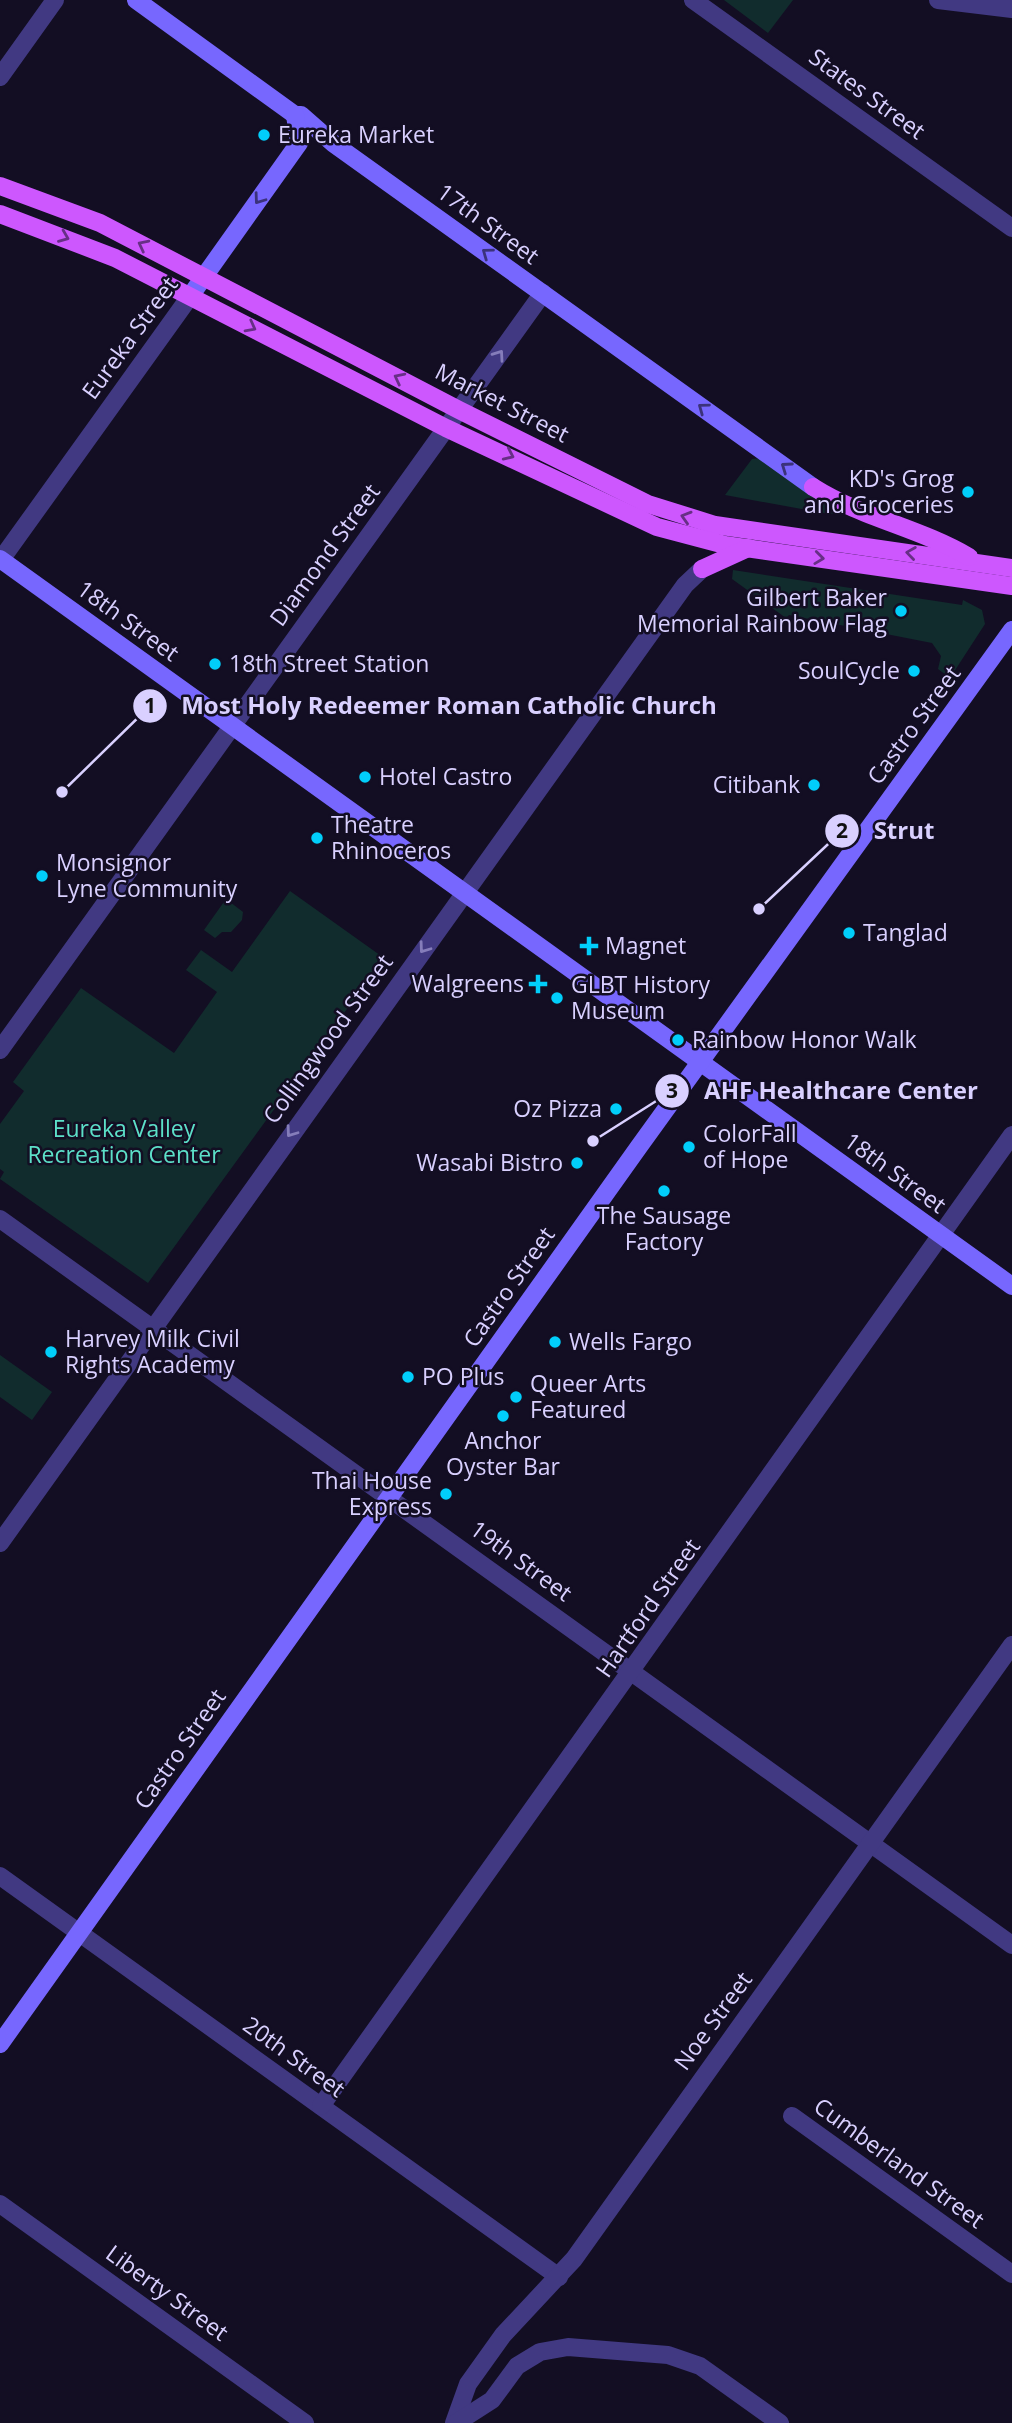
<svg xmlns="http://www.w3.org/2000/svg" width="1012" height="2423" viewBox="0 0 1012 2423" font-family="'Open Sans',sans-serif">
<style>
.green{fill:#112c2d}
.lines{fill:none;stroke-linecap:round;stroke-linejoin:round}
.street{stroke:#413982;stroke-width:18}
.secondary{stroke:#7767fe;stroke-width:18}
.primary{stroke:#cd57fe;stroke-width:18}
.oneway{stroke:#3b327b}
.oneway2{stroke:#672f86}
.oneway3{stroke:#857dba}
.poi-dot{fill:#01cefa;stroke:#130e23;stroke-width:2.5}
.labels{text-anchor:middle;stroke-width:5;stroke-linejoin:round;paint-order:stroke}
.street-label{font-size:23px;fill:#d9d0ff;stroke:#130e23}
.poi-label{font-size:23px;fill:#d9d0ff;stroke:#130e23;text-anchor:start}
.park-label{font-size:23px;fill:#5cdfc8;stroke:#130e23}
.leader{fill:none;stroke:#d9d0ff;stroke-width:2.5}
.callout-dot{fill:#d9d0ff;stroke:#130e23;stroke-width:2.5}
.mark-label{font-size:21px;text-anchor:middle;font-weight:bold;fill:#111}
.callout-label{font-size:24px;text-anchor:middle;font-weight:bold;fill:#d9d0ff;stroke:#130e23;stroke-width:5;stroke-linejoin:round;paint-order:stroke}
</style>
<rect width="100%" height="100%" fill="#130e23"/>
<!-- green -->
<g class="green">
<path d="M724 0H793L768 33Z"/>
<path d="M761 458 848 514H829L725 495 752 459Z"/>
<path d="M733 570 962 605 963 600 982 610 985 624 950 678 938 669 941 656 932 643 789 615 786 618 732 579Z"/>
<path d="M290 891 384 958 148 1283 0 1179 4 1172 0 1169V1124L24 1091 13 1082 81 988 174 1053 217 992 186 970 201 950 232 972Z"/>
<path d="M226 899 243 912 242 920 231 932H222L215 938 204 930Z"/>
<path d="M0 1355 52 1392 32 1420 0 1397Z"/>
</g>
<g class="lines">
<!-- street -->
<g class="street">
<path d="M693 0 1012 228"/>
<path d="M938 0 1012 9"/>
<path d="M0 77 55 0"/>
<path d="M0 561 191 295"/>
<path d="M0 1050 543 293"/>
<path d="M0 1219 1012 1945"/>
<path d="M0 1543 685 585 702 569"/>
<path d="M0 1876 559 2277"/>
<path d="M321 2106 1012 1135"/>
<path d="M792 2116 1012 2274"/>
<path d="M0 2204 305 2423"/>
<path d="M454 2423 468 2384 503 2335 574 2259 1012 1645"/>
<path d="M456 2423 492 2400 517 2366 540 2352 568 2347 668 2355 700 2366 780 2423"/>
</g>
<!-- secondary -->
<g class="secondary">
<path d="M136 0 295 115H301L334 144 813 487"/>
<path d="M191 295 299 143 295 115"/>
<path d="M0 559 1012 1286"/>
<path d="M0 2044 638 1148 1012 630"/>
</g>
<!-- primary -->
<g class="primary">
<path d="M0 186 100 223 459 410 648 504 715 525 1012 568"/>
<path d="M0 214 115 258 446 428 657 527 725 545 1012 586"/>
<path d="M813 487C862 518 920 528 969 557"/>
<path d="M702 569 748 548"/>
</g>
</g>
<!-- one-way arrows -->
<defs><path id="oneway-chevron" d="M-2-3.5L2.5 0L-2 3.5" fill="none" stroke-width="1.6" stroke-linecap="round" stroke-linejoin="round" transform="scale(1.75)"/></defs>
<g class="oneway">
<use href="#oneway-chevron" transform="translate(259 199) rotate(126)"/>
<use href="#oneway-chevron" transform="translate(487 253) rotate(-144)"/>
<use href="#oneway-chevron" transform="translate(703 408) rotate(-144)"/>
<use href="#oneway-chevron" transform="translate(786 467) rotate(-145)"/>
</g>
<g class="oneway2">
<use href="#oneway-chevron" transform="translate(64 237) rotate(22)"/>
<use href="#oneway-chevron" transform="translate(143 245) rotate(-153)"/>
<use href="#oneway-chevron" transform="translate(251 327) rotate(28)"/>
<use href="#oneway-chevron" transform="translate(399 378) rotate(-153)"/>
<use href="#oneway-chevron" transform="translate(509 455) rotate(25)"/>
<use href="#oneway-chevron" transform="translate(686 517) rotate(-163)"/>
<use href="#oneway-chevron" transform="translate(911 553) rotate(-172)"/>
<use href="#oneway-chevron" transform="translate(819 558) rotate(7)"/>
</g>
<g class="oneway3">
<use href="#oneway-chevron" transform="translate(499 355) rotate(-55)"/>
<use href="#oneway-chevron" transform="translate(424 948) rotate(126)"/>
<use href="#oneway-chevron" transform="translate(291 1132) rotate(126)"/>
</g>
<!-- markers -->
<g class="poi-dot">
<circle cx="264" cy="135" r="7"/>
<circle cx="968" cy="492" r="7"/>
<circle cx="901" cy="611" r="7"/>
<circle cx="215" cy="664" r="7"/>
<circle cx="914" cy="671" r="7"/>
<circle cx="365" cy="777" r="7"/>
<circle cx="814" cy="785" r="7"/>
<circle cx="317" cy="838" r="7"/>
<circle cx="42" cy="876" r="7"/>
<circle cx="849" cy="933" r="7"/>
<path d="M585.5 935.5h7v7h7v7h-7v7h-7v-7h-7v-7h7z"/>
<path d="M534.5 973.5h7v7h7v7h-7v7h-7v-7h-7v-7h7z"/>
<circle cx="557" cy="998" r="7"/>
<circle cx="678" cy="1040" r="7"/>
<circle cx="616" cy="1109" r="7"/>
<circle cx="689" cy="1147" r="7"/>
<circle cx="577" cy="1163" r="7"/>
<circle cx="664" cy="1191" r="7"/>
<circle cx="555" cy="1342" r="7"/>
<circle cx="51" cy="1352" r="7"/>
<circle cx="408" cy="1377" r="7"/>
<circle cx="516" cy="1397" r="7"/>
<circle cx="503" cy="1416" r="7"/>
<circle cx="446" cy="1494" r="7"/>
</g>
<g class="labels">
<!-- street labels -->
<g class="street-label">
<text transform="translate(867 94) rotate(36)" y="8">States Street</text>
<text transform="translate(488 224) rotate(36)" y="8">17th Street</text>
<text transform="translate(130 338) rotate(-54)" y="8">Eureka Street</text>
<text transform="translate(502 403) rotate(27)" y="8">Market Street</text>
<text transform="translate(325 555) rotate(-54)" y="8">Diamond Street</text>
<text transform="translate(128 621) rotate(36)" y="8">18th Street</text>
<text transform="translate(914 725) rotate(-54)" y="8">Castro Street</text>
<text transform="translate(328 1039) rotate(-54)" y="8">Collingwood Street</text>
<text transform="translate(895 1173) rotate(36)" y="8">18th Street</text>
<text transform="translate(509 1287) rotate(-55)" y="8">Castro Street</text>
<text transform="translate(521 1561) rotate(36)" y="8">19th Street</text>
<text transform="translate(648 1608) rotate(-55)" y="8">Hartford Street</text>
<text transform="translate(180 1749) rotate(-55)" y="8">Castro Street</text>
<text transform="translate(713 2021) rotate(-54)" y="8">Noe Street</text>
<text transform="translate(294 2057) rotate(36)" y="8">20th Street</text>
<text transform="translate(899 2163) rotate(36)" y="8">Cumberland Street</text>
<text transform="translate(167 2293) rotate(36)" y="8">Liberty Street</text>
</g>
<!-- poi labels -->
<g class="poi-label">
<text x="278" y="143">Eureka Market</text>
<text x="954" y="487" text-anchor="end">KD's Grog<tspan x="954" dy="26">and Groceries</tspan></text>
<text x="887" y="606" text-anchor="end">Gilbert Baker<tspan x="887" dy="26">Memorial Rainbow Flag</tspan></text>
<text x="229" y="672">18th Street Station</text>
<text x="900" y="679" text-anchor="end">SoulCycle</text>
<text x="379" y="785">Hotel Castro</text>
<text x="800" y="793" text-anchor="end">Citibank</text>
<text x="331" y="833">Theatre<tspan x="331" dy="26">Rhinoceros</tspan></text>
<text x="56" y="871">Monsignor<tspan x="56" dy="26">Lyne Community</tspan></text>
<text x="863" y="941">Tanglad</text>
<text x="605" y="954">Magnet</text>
<text x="524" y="992" text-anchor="end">Walgreens</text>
<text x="571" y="993">GLBT History<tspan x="571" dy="26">Museum</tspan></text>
<text x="692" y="1048">Rainbow Honor Walk</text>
<text x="602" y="1117" text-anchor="end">Oz Pizza</text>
<text x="703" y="1142">ColorFall<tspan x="703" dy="26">of Hope</tspan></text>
<text x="563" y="1171" text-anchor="end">Wasabi Bistro</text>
<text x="664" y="1224" text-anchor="middle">The Sausage<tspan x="664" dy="26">Factory</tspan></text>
<text x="65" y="1347">Harvey Milk Civil<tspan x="65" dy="26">Rights Academy</tspan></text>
<text x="569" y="1350">Wells Fargo</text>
<text x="422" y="1385">PO Plus</text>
<text x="530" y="1392">Queer Arts<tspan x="530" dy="26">Featured</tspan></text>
<text x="503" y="1449" text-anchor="middle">Anchor<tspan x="503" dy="26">Oyster Bar</tspan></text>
<text x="432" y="1489" text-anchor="end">Thai House<tspan x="432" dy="26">Express</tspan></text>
</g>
<!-- park labels -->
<g class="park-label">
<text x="124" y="1137">Eureka Valley<tspan x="124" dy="26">Recreation Center</tspan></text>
</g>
</g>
<!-- callouts -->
<path class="leader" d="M62 792L150 706M759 909L842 831M593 1141L672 1091"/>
<g class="callout-dot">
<circle cx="62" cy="792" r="7"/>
<circle cx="759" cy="909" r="7"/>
<circle cx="593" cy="1141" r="7"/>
<circle cx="150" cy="706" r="18"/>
<circle cx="842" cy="831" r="18"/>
<circle cx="672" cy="1091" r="18"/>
</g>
<g class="mark-label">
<text x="150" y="713">1</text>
<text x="842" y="838">2</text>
<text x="672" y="1098">3</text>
</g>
<g class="callout-label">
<text x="449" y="714">Most Holy Redeemer Roman Catholic Church</text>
<text x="904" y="839">Strut</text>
<text x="841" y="1099">AHF Healthcare Center</text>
</g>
</svg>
